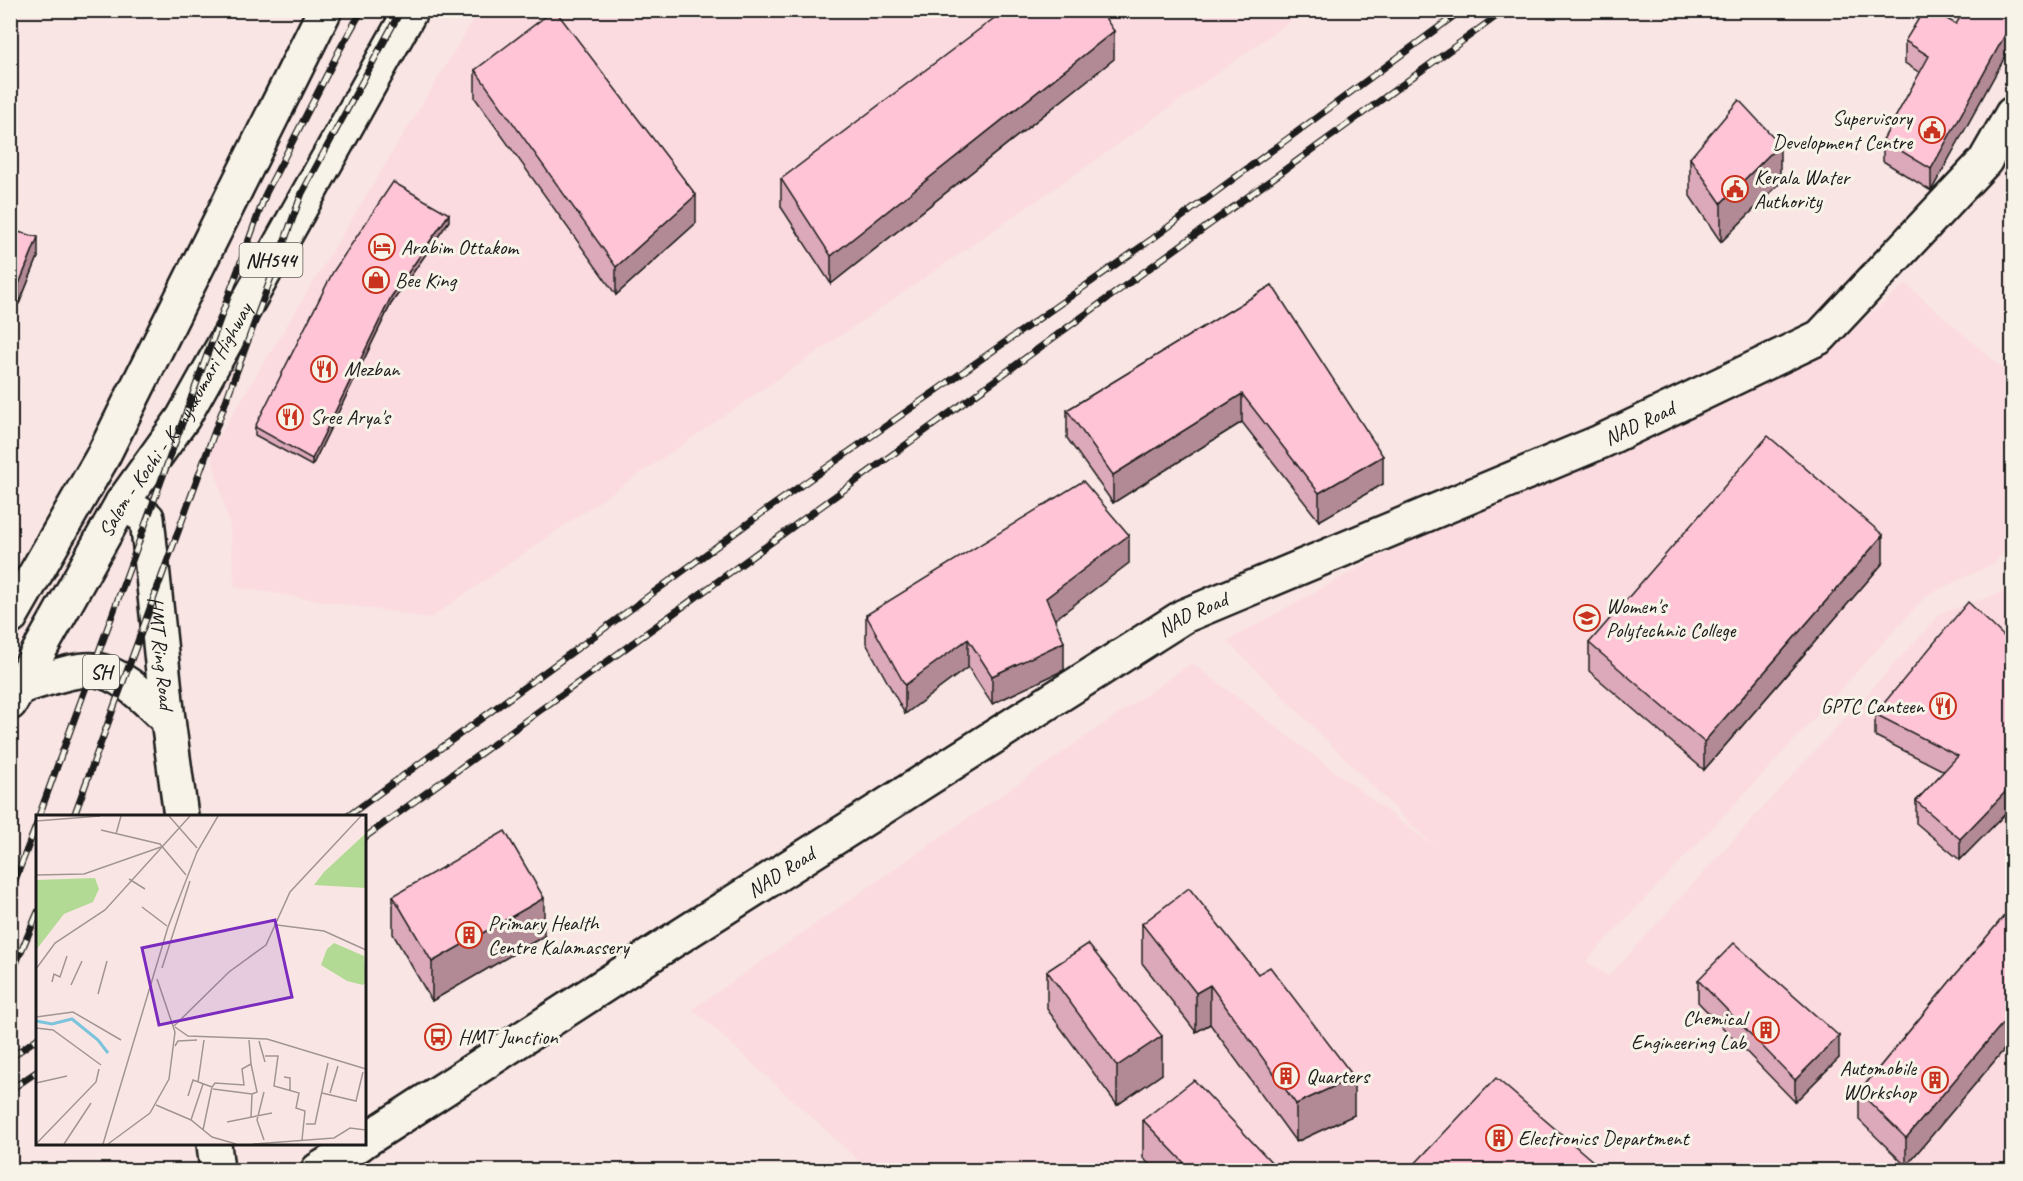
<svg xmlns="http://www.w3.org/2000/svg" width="2023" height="1181" viewBox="0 0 2023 1181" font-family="Caveat,sans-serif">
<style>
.built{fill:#fbdbdf}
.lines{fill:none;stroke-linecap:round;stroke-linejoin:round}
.secondary-casing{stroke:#1c1c1c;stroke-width:38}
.primary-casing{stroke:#1c1c1c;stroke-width:38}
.highway-casing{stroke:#1c1c1c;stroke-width:38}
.secondary{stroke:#f7f3e8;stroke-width:33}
.primary{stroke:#f7f3e8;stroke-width:33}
.highway{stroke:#f7f3e8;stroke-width:33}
.rail-casing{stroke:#1c1c1c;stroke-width:7}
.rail{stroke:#f7f3e8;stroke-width:4.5;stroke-dasharray:14;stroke-linecap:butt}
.wall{fill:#dba9b9;stroke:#1c1c1c;stroke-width:1.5}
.shaded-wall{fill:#b28a96;stroke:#1c1c1c;stroke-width:1.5}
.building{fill:#ffc5d7;stroke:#1c1c1c;stroke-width:1.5}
.labels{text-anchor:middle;stroke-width:6;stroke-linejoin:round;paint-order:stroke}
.shield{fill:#f7f3e8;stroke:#5e5c59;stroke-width:1.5}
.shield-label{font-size:20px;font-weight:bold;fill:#1c1c1c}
.poi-label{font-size:21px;fill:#1c1c1c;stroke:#f7f3e8;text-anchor:start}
.street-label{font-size:21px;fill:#1c1c1c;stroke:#f7f3e8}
.inset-river{fill:none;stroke:#7cc3dc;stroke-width:3}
.inset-road{fill:none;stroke:#a19593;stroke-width:1.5}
.view{fill:#7b2cbf;fill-opacity:0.15;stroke:#7b2cbf;stroke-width:3}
.inset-edge{fill:none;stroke:#1c1c1c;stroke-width:3}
</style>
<rect width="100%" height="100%" fill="#f9e5e3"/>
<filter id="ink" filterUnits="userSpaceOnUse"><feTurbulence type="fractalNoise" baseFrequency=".0167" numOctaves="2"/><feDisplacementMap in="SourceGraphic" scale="12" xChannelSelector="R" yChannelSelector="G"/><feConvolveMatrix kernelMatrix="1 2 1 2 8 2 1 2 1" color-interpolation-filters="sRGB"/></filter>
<g filter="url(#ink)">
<!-- built -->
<g class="built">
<path d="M479 11H1304L1106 153 430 618 235 587 230 527 210 451Z"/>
<path d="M1906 284 2012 377V540L1995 563 1927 595 1765 772 1586 961 1608 977 1941 613 2012 589V1170H869L693 1009 1192 663 1433 846 1227 641 1404 543 1823 355Z"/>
</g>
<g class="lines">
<defs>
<g id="secondary">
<path id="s1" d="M364 1141 671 942 1184 616 1600 442 1820 337 1985 161 2012 114"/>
<path d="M318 1170 360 1144"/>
</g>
<path id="primary" d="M19 687C40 682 75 667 96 670 124 674 148 702 168 720"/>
<g id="highway">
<path id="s2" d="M122 503 147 518 168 720 181 816"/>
<path d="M10 618 102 458 325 10"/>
<path id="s3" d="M10 703 122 503 183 418 411 10"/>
<path d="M214 1144 217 1170"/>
</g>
</defs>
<!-- secondary casing -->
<use href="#secondary" class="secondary-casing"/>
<!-- primary casing -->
<use href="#primary" class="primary-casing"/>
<!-- highway casing -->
<use href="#highway" class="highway-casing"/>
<!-- secondary -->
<use href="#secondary" class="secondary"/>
<!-- primary -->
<use href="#primary" class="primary"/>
<!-- highway -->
<use href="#highway" class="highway"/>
<defs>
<g id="rail">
<path d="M39 816 266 193 340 49 362 10"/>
<path d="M74 816 302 193 401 10"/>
<path d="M348 816 769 508 1152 239 1462 10"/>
<path d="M364 838 1505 10"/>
<path d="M10 893 38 821"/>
<path d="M10 977 38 912"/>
<path d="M10 1058 38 1038"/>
<path d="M10 1090 38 1071"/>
</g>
</defs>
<!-- rail casing -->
<use href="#rail" class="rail-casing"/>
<!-- rail -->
<use href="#rail" class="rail"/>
</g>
<!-- wall -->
<g class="wall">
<path d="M1956 24 2012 44 1931 191 1883 161V140L1920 73 1905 63V41Z"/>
<path d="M1114 59 831 284 781 207V179Z"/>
<path d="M475 70 696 223 616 295 475 98Z"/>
<path d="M1690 158 1780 183 1721 242 1690 196Z"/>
<path d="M449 221 391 304 312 466 255 435V427Z"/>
<path d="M10 230 38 257 19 304 10 302Z"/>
<path d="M1272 285 1383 484 1319 521 1242 422 1113 503 1067 438V410Z"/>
<path d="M1129 563 1055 619 1064 670 992 704 968 667 905 714 866 643V615Z"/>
<path d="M1883 563 1704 770 1589 671V643Z"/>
<path d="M2013 645V806L1960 860 1916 823V801L1944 771 1875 736V714Z"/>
<path d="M393 896 544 936 432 1001 393 934Z"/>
<path d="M2013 905V1039L1906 1166 1859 1120V1092Z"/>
<path d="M1142 924 1354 1115 1296 1142 1210 1024 1196 1032 1142 963Z"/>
<path d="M1047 971 1162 1074 1117 1105 1047 1009Z"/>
<path d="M1698 980 1839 1058 1795 1102 1698 1002Z"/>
<path d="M1143 1120 1274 1170H1155L1143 1158Z"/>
</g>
<!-- shaded-wall -->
<g class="shaded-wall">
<path d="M2012 22V44L1931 191V169Z"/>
<path d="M1114 31V59L831 284V256Z"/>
<path d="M1780 144V183L1721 242V203Z"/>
<path d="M696 195V223L616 295V267Z"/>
<path d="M449 214V221L391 304 312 466V459L391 297Z"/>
<path d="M38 237V257L19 304V284Z"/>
<path d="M1242 394V422L1113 503V475Z"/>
<path d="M1383 456V484L1319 521V493Z"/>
<path d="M1129 535V563L1046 626V598Z"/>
<path d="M1883 535V563L1704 770V742Z"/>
<path d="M968 639V667L905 714V685Z"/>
<path d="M1064 642V670L992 704V676Z"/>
<path d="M2013 784V806L1960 860V839Z"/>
<path d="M544 898V936L432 1001V962Z"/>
<path d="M1210 985V1024L1196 1032V993Z"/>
<path d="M2013 1011V1039L1906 1166V1138Z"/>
<path d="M1162 1036V1074L1117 1105V1066Z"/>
<path d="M1839 1036V1058L1795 1102V1080Z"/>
<path d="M1354 1077V1115L1296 1142V1104Z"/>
<path d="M1274 1165V1170H1267Z"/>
</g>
<!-- building -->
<g class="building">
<path d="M554 10H555L696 195 616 267 475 70Z"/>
<path d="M1005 10H1100L1114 31 831 256 781 179Z"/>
<path d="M1924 10H1930L1956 24 1965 10H1993L2012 22 1931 169 1883 140 1929 56 1905 41Z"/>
<path d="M1739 100 1780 144 1721 203 1690 158Z"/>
<path d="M393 182 449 214 391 297 312 459 255 427 333 272Z"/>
<path d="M10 230 38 237 19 284 10 282Z"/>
<path d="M1272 285 1383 456 1319 493 1242 394 1113 475 1067 410Z"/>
<path d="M1768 436 1883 535 1704 742 1589 643Z"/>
<path d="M1083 481 1129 535 1046 598 1064 642 992 676 968 639 905 685 866 615Z"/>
<path d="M1968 602 2013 645V784L1960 839 1916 801 1958 756 1875 714Z"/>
<path d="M505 831 544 898 432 962 393 896Z"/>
<path d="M1189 888 1258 974 1270 967 1354 1077 1296 1104 1210 985 1196 993 1142 924Z"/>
<path d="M2013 905V1011L1906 1138 1859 1092Z"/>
<path d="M1734 943 1839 1036 1795 1080 1698 980Z"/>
<path d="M1088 944 1162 1036 1117 1066 1047 971Z"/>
<path d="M1496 1078 1602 1169 1600 1170H1409Z"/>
<path d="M1194 1080 1274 1165 1267 1170H1191L1143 1120Z"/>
</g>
</g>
<!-- icons -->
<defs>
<symbol id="civic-ring" viewBox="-11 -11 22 22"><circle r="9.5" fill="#f7f3e8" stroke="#c8321e" stroke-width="1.5"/><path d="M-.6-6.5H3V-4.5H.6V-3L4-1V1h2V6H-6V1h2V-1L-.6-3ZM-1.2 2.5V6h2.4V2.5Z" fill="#c8321e"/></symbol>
<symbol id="hotel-ring" viewBox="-11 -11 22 22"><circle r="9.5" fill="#f7f3e8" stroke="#c8321e" stroke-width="1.5"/><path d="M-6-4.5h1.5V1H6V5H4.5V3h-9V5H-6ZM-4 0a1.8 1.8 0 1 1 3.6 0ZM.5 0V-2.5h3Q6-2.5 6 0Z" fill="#c8321e"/></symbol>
<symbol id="shop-ring" viewBox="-11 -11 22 22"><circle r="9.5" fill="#f7f3e8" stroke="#c8321e" stroke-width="1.5"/><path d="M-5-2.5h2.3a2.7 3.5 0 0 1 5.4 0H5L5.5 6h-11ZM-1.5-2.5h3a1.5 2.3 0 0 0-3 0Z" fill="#c8321e"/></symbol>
<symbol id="restaurant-ring" viewBox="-11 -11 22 22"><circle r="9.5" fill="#f7f3e8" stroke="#c8321e" stroke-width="1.5"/><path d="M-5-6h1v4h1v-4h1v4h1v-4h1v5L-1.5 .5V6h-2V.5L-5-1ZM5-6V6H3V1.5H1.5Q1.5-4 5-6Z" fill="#c8321e"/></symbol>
<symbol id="university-ring" viewBox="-11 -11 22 22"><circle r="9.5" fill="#f7f3e8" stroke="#c8321e" stroke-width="1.5"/><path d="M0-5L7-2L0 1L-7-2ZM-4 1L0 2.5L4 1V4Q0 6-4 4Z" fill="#c8321e"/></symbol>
<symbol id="building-ring" viewBox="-11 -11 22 22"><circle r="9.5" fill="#f7f3e8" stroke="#c8321e" stroke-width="1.5"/><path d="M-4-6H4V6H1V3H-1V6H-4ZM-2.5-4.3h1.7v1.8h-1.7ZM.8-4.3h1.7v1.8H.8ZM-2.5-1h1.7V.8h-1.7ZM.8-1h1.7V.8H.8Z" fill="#c8321e"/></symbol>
<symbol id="bus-ring" viewBox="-11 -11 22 22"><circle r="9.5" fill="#f7f3e8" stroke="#c8321e" stroke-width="1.5"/><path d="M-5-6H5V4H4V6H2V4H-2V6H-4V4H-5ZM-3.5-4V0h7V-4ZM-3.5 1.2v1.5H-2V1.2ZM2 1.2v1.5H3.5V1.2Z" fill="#c8321e"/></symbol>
</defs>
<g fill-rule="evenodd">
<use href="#civic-ring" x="1917" y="115" width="30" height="30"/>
<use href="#civic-ring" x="1720" y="174" width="30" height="30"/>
<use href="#hotel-ring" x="367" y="232" width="30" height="30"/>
<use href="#shop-ring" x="361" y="265" width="30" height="30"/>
<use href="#restaurant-ring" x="309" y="354" width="30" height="30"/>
<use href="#restaurant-ring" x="275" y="402" width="30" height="30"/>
<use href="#university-ring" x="1572" y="603" width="30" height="30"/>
<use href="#restaurant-ring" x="1928" y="691" width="30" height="30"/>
<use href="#building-ring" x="454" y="920" width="30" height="30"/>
<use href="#building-ring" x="1751" y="1015" width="30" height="30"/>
<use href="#bus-ring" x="423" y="1022" width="30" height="30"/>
<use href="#building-ring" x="1271" y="1061" width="30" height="30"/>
<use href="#building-ring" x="1920" y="1065" width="30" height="30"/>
<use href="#building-ring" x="1484" y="1123" width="30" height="30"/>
</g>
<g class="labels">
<!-- shield labels -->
<g class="shield">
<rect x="239.5" y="243" width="63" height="34" rx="4.5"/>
<rect x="83" y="655" width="36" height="34" rx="4.5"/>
</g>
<g class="shield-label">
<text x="271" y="267">NH544</text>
<text x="101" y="679">SH</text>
</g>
<!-- poi labels -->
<g class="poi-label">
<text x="1912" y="125" text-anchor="end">Supervisory<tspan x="1912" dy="24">Development Centre</tspan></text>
<text x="1754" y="184">Kerala Water<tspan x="1754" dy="24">Authority</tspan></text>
<text x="401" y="254">Arabim Ottakom</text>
<text x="395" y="287">Bee King</text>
<text x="344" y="376">Mezban</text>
<text x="310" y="424">Sree Arya's</text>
<text x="1606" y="613">Women's<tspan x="1606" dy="24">Polytechnic College</tspan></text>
<text x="1924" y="713" text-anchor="end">GPTC Canteen</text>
<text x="488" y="930">Primary Health<tspan x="488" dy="24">Centre Kalamassery</tspan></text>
<text x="1746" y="1025" text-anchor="end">Chemical<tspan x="1746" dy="24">Engineering Lab</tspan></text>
<text x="458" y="1044">HMT Junction</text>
<text x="1916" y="1075" text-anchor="end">Automobile<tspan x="1916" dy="24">WOrkshop</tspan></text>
<text x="1306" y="1083">Quarters</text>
<text x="1518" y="1145">Electronics Department</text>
</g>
<!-- street labels -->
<g class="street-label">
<text dy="7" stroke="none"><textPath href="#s3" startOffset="328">Salem - Kochi - Kanyakumari Highway</textPath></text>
<text dy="7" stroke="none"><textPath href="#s1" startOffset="1468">NAD Road</textPath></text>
<text dy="7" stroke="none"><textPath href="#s1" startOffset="982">NAD Road</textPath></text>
<text dy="7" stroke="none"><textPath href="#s2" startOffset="165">HMT Ring Road</textPath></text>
<text dy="7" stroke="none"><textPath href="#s1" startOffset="496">NAD Road</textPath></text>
</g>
</g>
<!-- overview -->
<g transform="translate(36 815)">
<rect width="330" height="330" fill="#f9e5e3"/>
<path d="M330 18V73L278 70 288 57ZM59 63 63 74 57 87 28 99 0 135V65ZM298 128 328 141 330 167 327 170 311 166 285 150 291 134Z" fill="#b3da95"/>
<path class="inset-river" d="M0 206 16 209 36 204 62 225 72 238"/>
<path class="inset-road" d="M133 1 161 33M0 6 64 1M65 15 124 29 150 60M80 19 85 1M0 60 48 59 125 32M93 64 109 74M106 92 131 111M241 110 288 116 330 135M126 153 154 66M0 154 19 128 69 95 154 1M16 167 18 159 24 162 31 141M35 170 46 146M62 179 71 146M0 202 37 197 85 225M138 211 193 157 230 130 254 77 325 1M139 212 152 221 231 224 330 254M0 213 17 215 65 250M223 226 229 247M139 231 142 226 161 225M229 241H242L238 271 263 278 260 293 269 296 266 325M248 262 254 263V276M162 267 168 225M0 268 31 261M177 274 216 279M286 278 320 286 327 257M294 278 302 251M152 281 157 265 176 272 179 268 208 270 206 254 215 249 213 225M120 290 155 305 176 322 200 329M215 303 216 279 221 277 215 249M155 305 167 269M191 307 236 298M270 309H279L292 248M167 315 176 272M228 325 221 305 228 277M0 329 60 267 63 254M28 329 55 288M67 329 132 112 161 37 182 1M72 329 114 298 133 264 139 217 121 164M217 329 298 323 314 313 330 315"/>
<path class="view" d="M239 105 256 182 123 210 106 133Z"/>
<rect width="330" height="330" class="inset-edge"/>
</g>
<!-- margin -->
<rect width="2023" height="1181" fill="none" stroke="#f7f3e8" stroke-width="36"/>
<rect x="18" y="18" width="1987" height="1145" fill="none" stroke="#1c1c1c" stroke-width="2" filter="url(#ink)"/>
</svg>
